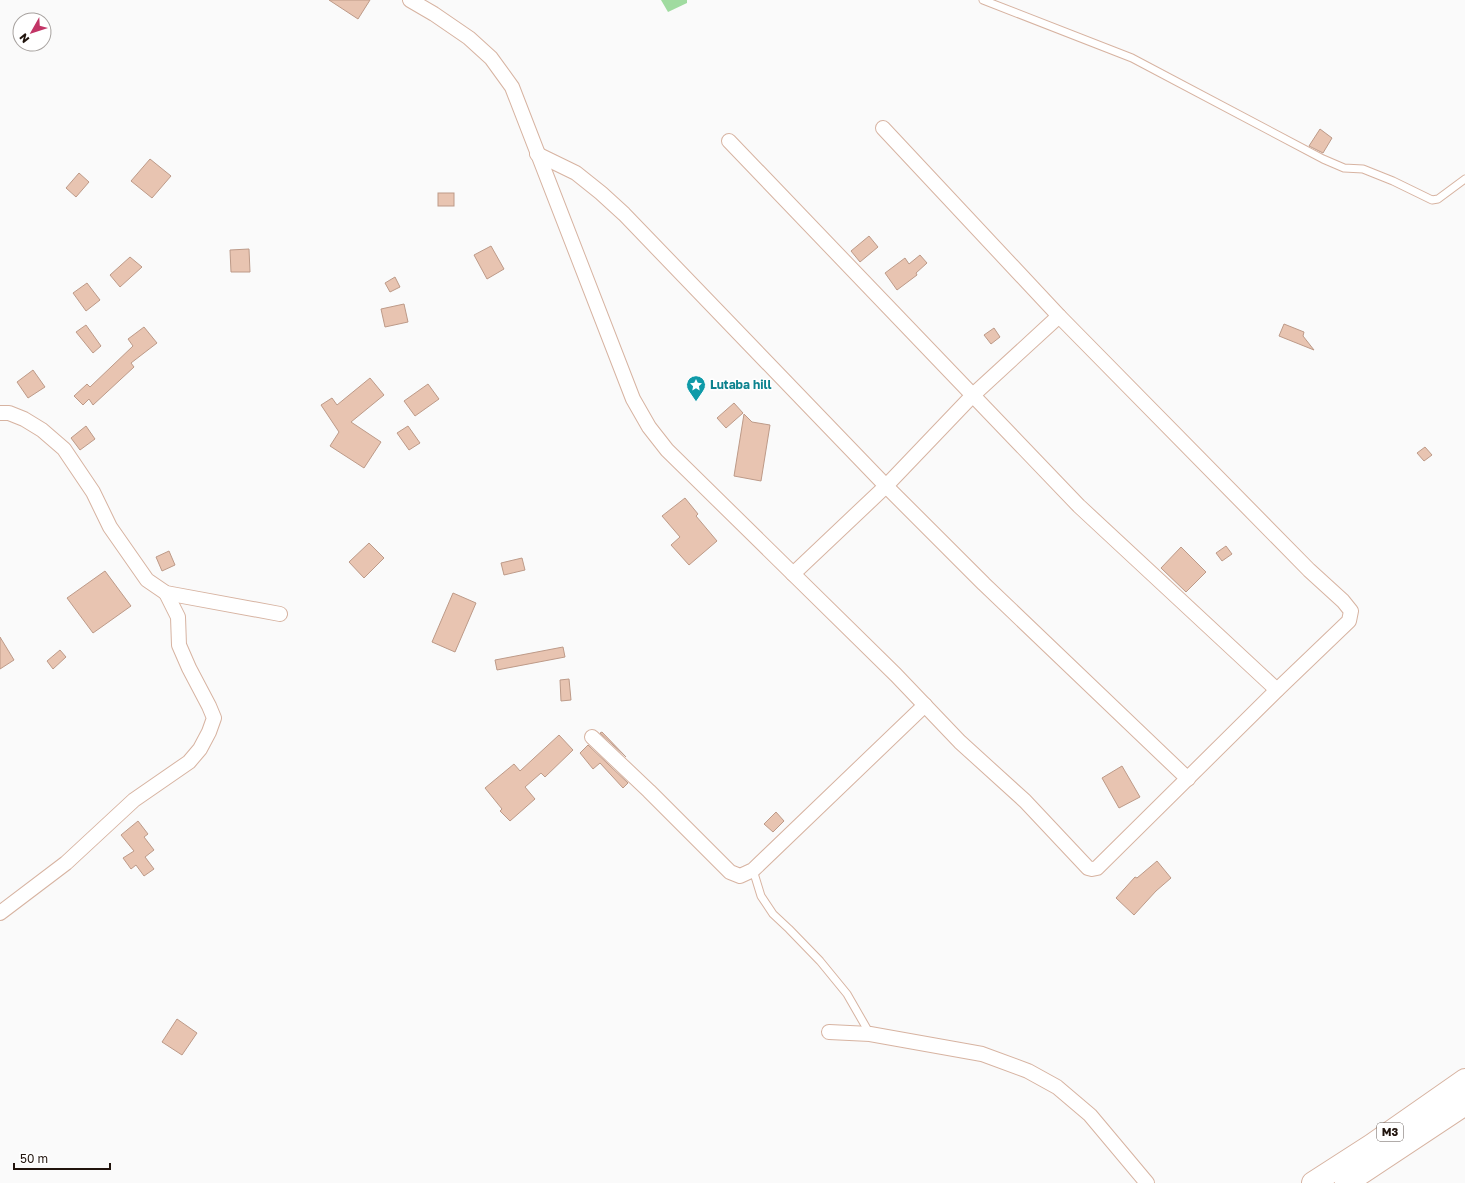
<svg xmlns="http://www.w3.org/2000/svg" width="1465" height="1183" viewBox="0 0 1465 1183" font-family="'Golos Text',sans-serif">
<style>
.forest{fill:#a0dba0}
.building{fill:#e8c4b1;stroke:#bd9a88}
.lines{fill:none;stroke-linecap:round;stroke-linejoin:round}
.service-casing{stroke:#d7b3a1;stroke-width:9}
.minor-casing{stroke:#d7b3a1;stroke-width:16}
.motorway-casing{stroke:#d7b3a1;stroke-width:24}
.service{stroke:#fff;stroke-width:7}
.minor{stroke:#fff;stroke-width:14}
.motorway{stroke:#fff;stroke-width:22}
.labels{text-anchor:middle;stroke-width:3;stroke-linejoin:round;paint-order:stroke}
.shield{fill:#fff;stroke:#645a56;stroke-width:1}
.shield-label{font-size:11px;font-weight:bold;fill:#21140d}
.culture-label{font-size:12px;font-weight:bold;fill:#0d838f;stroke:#fff;text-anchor:start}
</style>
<rect width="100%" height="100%" fill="#fafafa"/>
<!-- forest -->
<path class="forest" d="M661 0H687V3L668 12Z"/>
<!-- building -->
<g class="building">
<path d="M329 0H370L358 19Z"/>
<path d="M1320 129 1332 138 1323 153 1309 146Z"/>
<path d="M150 159 171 176 152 198 131 181Z"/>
<path d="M79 173 89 182 76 197 66 188Z"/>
<rect x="438" y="193" width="16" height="13"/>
<path d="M869 236 878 247 860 262 851 251Z"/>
<path d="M491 246 504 269 487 279 474 255Z"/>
<path d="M249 249 250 272H231L230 250Z"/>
<path d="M920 255 927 263 916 273 917 275 897 290 885 273 905 258 909 264Z"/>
<path d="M130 257 142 267 120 287 110 275Z"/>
<path d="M395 277 400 287 390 292 385 283Z"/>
<path d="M87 283 100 300 86 311 73 293Z"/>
<path d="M404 304 408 322 385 327 381 309Z"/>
<path d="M1284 324 1304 332 1303 336 1314 350 1279 336Z"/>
<path d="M86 325 101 346 93 353 76 332Z"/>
<path d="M144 327 157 343 131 363 134 367 93 405 89 399 83 405 74 396 87 384 90 387 133 346 128 339Z"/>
<path d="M994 328 1000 337 991 344 984 335Z"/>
<path d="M33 370 45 387 28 398 17 382Z"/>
<path d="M370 378 384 395 351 422 381 442 364 468 330 446 339 432 321 405 332 398 337 405Z"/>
<path d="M428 384 439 399 415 416 404 401Z"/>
<path d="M734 403 743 413 726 428 717 418Z"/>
<path d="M744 414 752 422 770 425 761 481 734 476Z"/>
<path d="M86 426 95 439 80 450 71 438Z"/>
<path d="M408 426 420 443 409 450 397 433Z"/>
<path d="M1425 447 1432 455 1424 461 1417 453Z"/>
<path d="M685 498 698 514 696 516 717 541 689 565 671 545 680 537 662 516Z"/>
<path d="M369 543 384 558 364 578 349 562Z"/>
<path d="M1226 546 1232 554 1222 561 1216 553Z"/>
<path d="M1181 547 1206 572 1186 592 1161 568Z"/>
<path d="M169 551 175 565 162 571 156 557Z"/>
<path d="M522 558 525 570 504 575 501 563Z"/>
<path d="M105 571 131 606 93 633 67 598Z"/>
<path d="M453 593 476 603 455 652 432 642Z"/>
<path d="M0 637 14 660 0 669Z"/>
<path d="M563 647 565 657 497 670 495 660Z"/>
<path d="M60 650 66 657 53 669 47 661Z"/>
<path d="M569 679 571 700 561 701 560 680Z"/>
<path d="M602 732 626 757 600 733Z"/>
<path d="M559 735 573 750 545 777 541 773 525 787 535 799 510 821 500 811 502 809 485 788 514 764 520 771Z"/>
<path d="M588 745 628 783 623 788 600 763 593 769 580 753Z"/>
<path d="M1122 766 1140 797 1119 808 1102 778Z"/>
<path d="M776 812 784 821 773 832 764 824Z"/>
<path d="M138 821 148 834 144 837 154 850 145 857 154 869 144 876 136 865 131 869 123 858 134 851 121 835Z"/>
<path d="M1157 861 1171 878 1156 891 1134 915 1116 898 1135 877 1137 878Z"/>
<path d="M177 1019 197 1033 182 1055 162 1042Z"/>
</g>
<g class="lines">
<defs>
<g id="service">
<path d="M983 0 1132 58 1323 159 1344 168 1363 169 1393 181 1432 200 1438 199 1465 179"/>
<path d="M753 870 761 896 773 914 789 929 820 961 847 994 870 1034"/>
</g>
<g id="minor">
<path d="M410 0 434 14 469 38 491 58 512 87 633 399 649 427 667 450 896 675 960 742 1025 801 1088 868 1092 869 1097 868 1277 690 1349 621 1351 611 1343 601 1309 570 1059 316 883 128"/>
<path d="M729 141 1079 506 1277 690"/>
<path d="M537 154 576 173 601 193 624 214 886 486 984 584 1188 779"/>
<path d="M0 413H9L24 419 42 430 64 449 93 492 110 527 147 580 166 593 280 614"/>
<path d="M793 574 886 486 973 395 1059 316"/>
<path d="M592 737 649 791 730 872 740 876 753 870 925 705"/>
<path d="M0 913 66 863 134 800 189 762 200 749 209 732 214 718 209 706 189 668 179 645 178 617 166 593"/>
<path d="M829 1032 870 1034 982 1054 1028 1071 1057 1087 1090 1115 1147 1183"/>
</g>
<g id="motorway">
<path d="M1313 1183 1372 1145 1465 1080"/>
<path d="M1346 1183 1465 1104"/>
</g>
</defs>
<!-- service casing -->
<use href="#service" class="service-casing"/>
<!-- minor casing -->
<use href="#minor" class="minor-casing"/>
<!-- motorway casing -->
<use href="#motorway" class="motorway-casing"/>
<!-- service -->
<use href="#service" class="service"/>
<!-- minor -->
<use href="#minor" class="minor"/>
<!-- motorway -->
<use href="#motorway" class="motorway"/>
</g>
<!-- icons -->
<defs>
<symbol id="sight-pin" viewBox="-11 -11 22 30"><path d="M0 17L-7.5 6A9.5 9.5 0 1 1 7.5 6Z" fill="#0f9aa8" stroke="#fff"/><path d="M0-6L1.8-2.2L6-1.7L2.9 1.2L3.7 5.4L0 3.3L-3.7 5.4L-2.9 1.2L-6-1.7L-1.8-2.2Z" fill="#fff"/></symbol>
</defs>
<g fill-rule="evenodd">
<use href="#sight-pin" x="685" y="374" width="22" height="30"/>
</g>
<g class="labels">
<!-- shield labels -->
<rect class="shield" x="1377" y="1123" width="26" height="18" rx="3"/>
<g class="shield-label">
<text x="1390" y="1136">M3</text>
</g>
<!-- culture labels -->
<g class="culture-label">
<text x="710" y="389">Lutaba hill</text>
</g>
</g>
<!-- north arrow -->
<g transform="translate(32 32) rotate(231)"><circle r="19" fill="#ffffff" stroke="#a6a19e"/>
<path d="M0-3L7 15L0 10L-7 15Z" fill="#c23566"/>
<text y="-6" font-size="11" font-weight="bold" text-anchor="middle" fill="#21140d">N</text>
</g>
<!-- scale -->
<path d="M14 1163v6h96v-6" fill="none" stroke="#21140d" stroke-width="2"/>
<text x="20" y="1163" font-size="12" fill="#21140d" stroke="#ffffff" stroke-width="3" paint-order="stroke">50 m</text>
</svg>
